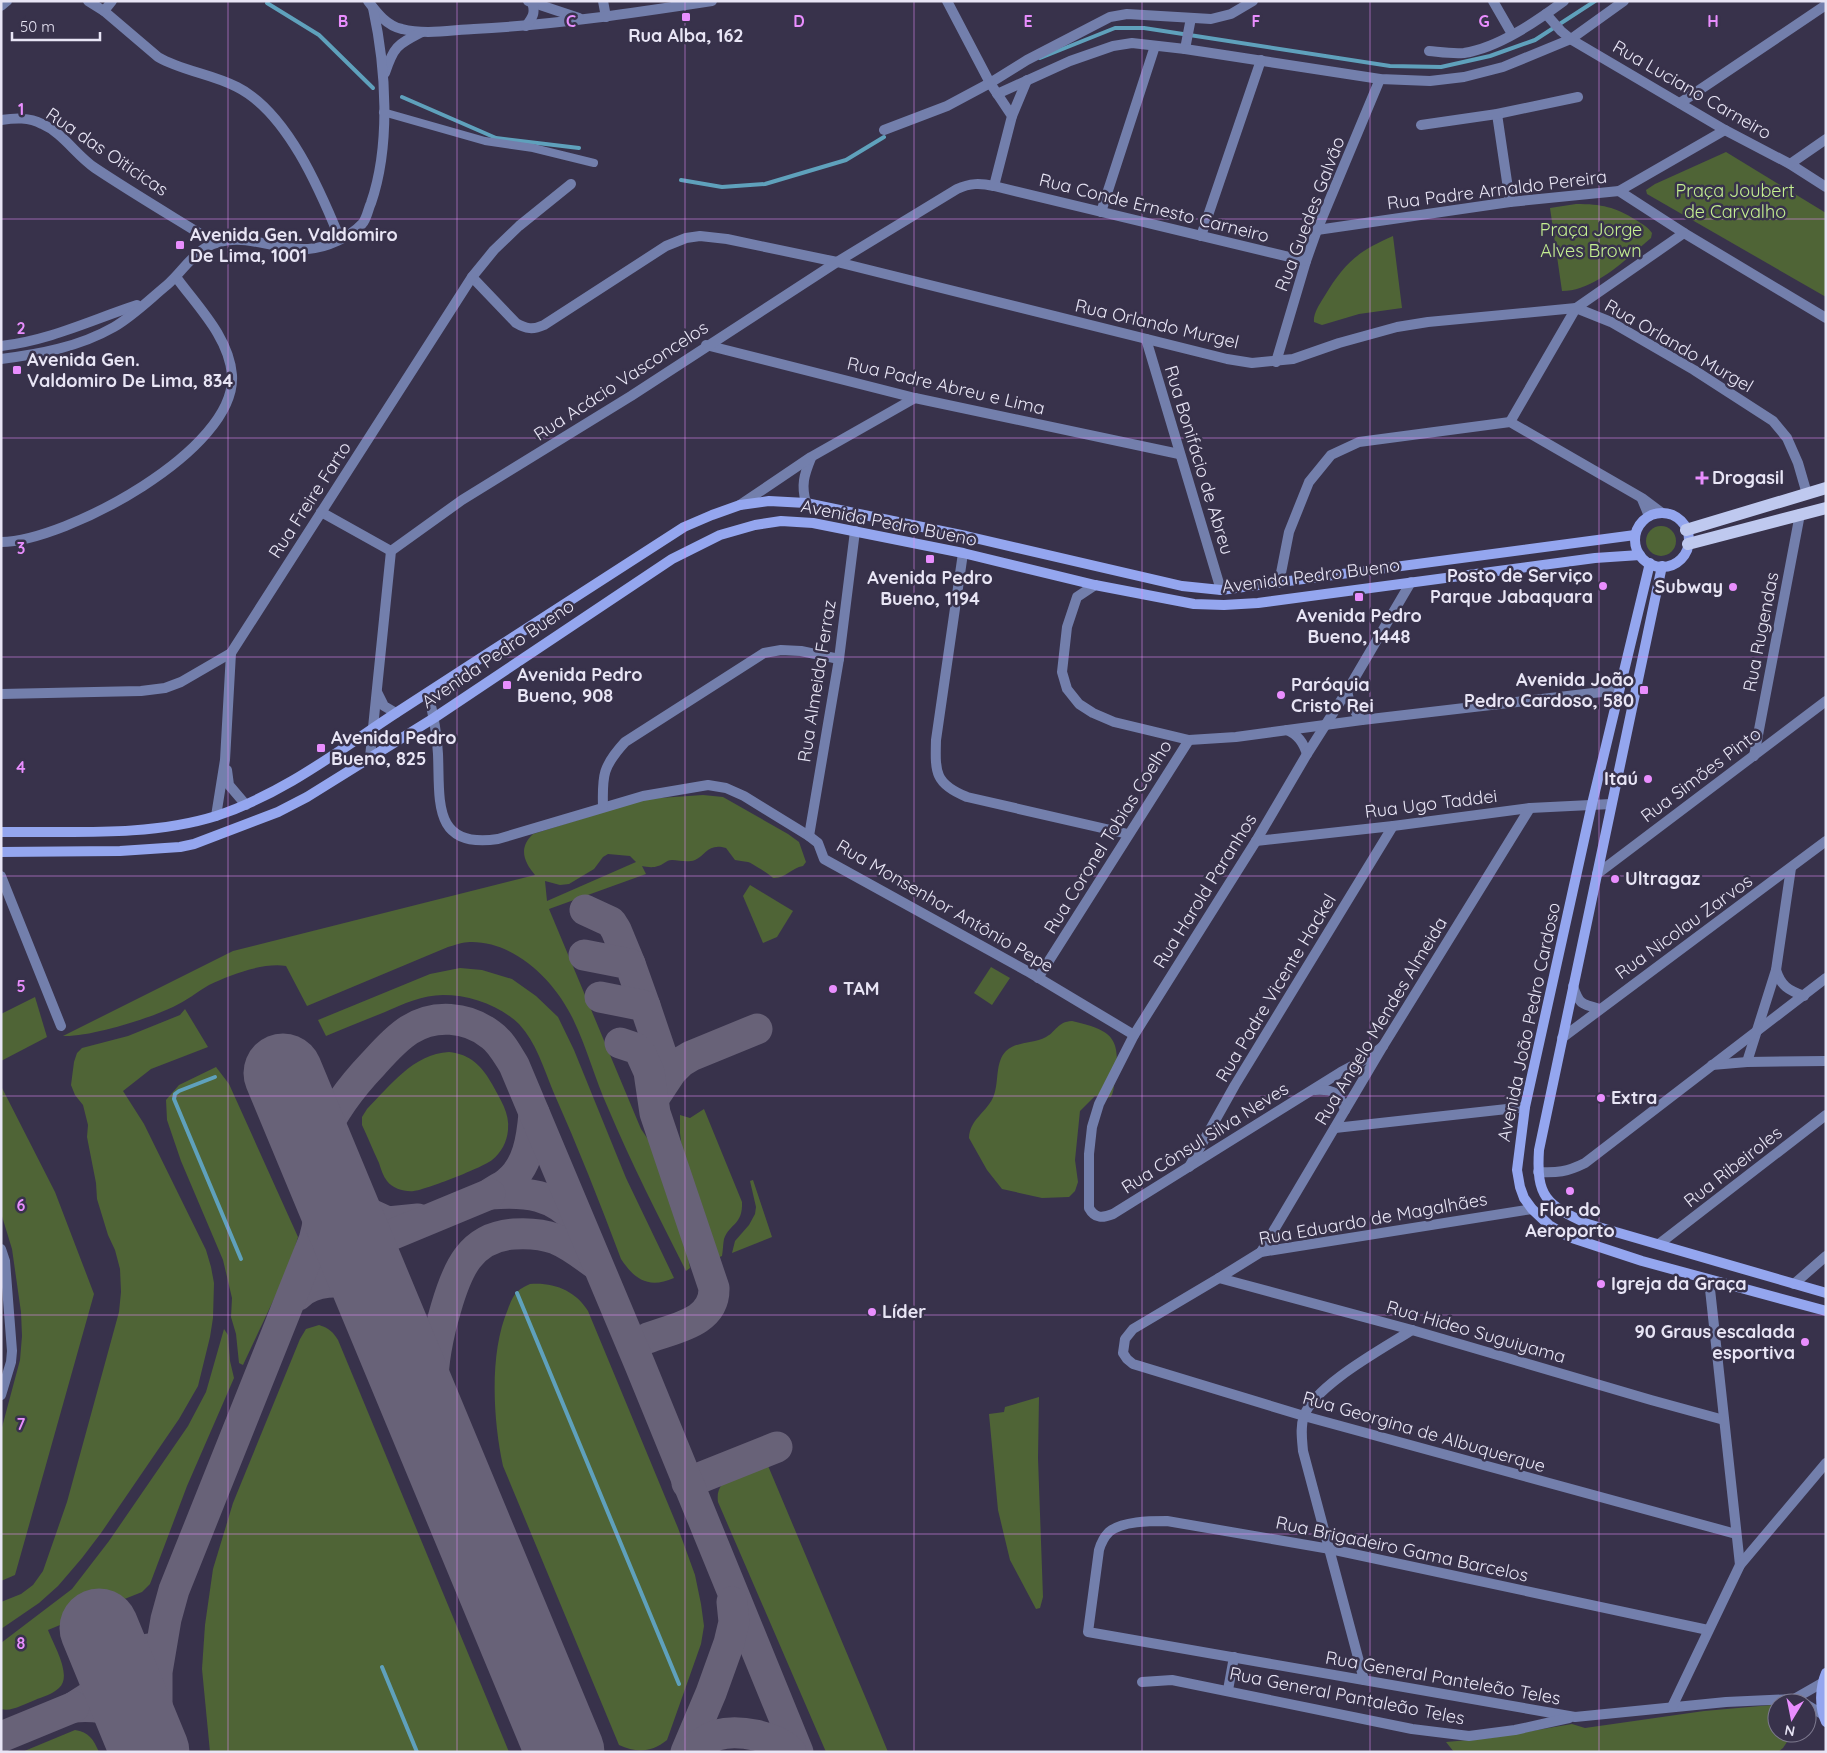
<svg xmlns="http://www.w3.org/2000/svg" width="1827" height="1753" viewBox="0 0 1827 1753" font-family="Quicksand,sans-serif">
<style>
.green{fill:#4f6436;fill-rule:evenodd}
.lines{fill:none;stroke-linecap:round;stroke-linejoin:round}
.stream{stroke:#5fa1bc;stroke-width:4}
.taxiway{stroke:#686278;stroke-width:31}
.runway{stroke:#686278;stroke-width:79}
.pedestrian{stroke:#737fac;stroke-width:8}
.minor{stroke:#737fac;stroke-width:10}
.tertiary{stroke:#737fac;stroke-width:10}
.secondary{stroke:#94a6ef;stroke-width:10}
.primary{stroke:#bfc9ef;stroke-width:12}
.grid{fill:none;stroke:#e98efe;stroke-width:1;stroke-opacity:0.55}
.poi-dot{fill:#e98efe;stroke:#38324b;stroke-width:2}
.labels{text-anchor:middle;stroke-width:5;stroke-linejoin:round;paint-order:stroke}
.poi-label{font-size:18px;font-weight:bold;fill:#e8e5f5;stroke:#38324b;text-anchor:start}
.street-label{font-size:18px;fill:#e8e5f5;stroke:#38324b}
.park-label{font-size:18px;fill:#c4ef91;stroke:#38324b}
.grid-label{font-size:16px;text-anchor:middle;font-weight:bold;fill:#e98efe;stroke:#38324b;stroke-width:5;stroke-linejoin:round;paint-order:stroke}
</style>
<rect width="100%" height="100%" fill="#38324b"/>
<!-- green -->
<g class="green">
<path d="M1726 152 1826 213V297L1647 194 1646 190 1655 184Z"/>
<path d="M1576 204C1602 204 1615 207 1636 220 1642 224 1648 227 1652 233L1651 238C1626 259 1595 291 1562 291L1550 208Z"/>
<path d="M1393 236 1402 308 1359 314 1322 325 1314 322C1313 314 1319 305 1324 297 1344 264 1356 252 1393 236Z"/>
<circle cx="1661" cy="541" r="15"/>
<path d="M703 795 723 797 788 834 799 842 806 862 803 866C791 868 785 879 773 878 772 876 750 862 748 862 743 861 739 861 735 860L726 848C708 843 706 855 695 860 687 863 679 860 672 860 666 860 663 865 658 866 653 868 647 867 642 866L646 874 549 909 641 1129 664 1163 683 1224 684 1238 690 1268 686 1271C659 1217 631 1163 608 1108 595 1079 587 1048 573 1019 555 981 515 941 470 942 463 942 455 945 448 947L307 1006 286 966C264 962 229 975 209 985 197 992 186 1001 173 1007 148 1019 90 1037 63 1036L233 951 535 875C524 862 518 848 533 834L645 799ZM608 854 630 856 636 862 547 901 545 881 560 885 569 884 594 869 603 857Z"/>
<path d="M750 885 793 911 777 937 763 943 743 896Z"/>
<path d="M991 967 1010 978 992 1005 974 993Z"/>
<path d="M460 968 482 970 512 979 536 996 558 1017 574 1050 626 1178 674 1278C649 1289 635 1280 621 1259 600 1203 578 1147 553 1091 544 1069 536 1042 519 1024 499 1005 470 995 443 995 423 995 403 1004 385 1012 365 1020 345 1028 326 1036L318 1020 430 974Z"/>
<path d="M35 997 47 1037 1 1061V1014Z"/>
<path d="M185 1009 208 1047 151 1069 123 1091 144 1124 206 1250 211 1267 214 1283 213 1318 210 1337 198 1386 179 1419 101 1533 82 1558 58 1586 39 1603 1 1629V1602L21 1594 33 1585 43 1571 67 1502 119 1312 121 1292 120 1269 115 1250 108 1235 97 1199 96 1183 87 1137 88 1125 83 1105 75 1095 71 1085 74 1062 77 1053 82 1048 128 1036 180 1015Z"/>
<path d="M1072 1021C1104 1029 1121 1033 1116 1070 1114 1079 1115 1089 1111 1097L1106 1098 1095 1096 1080 1111 1075 1160 1078 1182 1075 1191 1069 1197 1042 1198 1002 1189 987 1170 969 1138C970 1118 988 1112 994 1095 999 1082 995 1062 1006 1051 1017 1041 1033 1044 1046 1037 1057 1031 1057 1022 1072 1021Z"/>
<path d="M449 1052C470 1054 482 1066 492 1084 500 1099 510 1113 508 1130 507 1142 501 1153 492 1160 484 1167 425 1190 414 1191 405 1192 393 1189 387 1181 383 1176 381 1169 379 1163 373 1150 368 1138 362 1125V1117L367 1109C390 1086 413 1054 449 1052Z"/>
<path d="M216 1067 229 1084 298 1237 289 1267 243 1365 239 1363 236 1334 231 1317 232 1298 223 1260 181 1161 167 1120 166 1100 179 1085Z"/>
<path d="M1 1086 55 1192 94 1294 15 1575 1 1581V1431L20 1360 22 1336 21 1312 12 1249 1 1213Z"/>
<path d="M704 1109 742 1202C743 1225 730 1223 724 1239 723 1244 723 1250 722 1256L717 1258 683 1158 680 1133V1115L690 1118Z"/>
<path d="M753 1180 772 1237 732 1253 735 1241 749 1225 755 1214 756 1207 750 1181Z"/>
<path d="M530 1284C554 1282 576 1291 588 1311L678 1528 695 1575 701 1604 704 1626 701 1644 667 1740C651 1753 636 1753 619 1745L503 1466C493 1420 489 1353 508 1309 510 1303 513 1296 517 1292 521 1288 526 1286 530 1284Z"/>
<path d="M319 1325C329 1328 333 1332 338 1340L509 1752H210L202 1669 205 1625 213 1569 233 1503 300 1339 306 1329Z"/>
<path d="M224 1329 228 1335 230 1361 234 1378 187 1486 150 1584 142 1592 107 1606 100 1593 71 1605 77 1618 48 1630C53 1644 73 1676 59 1688 53 1694 42 1697 35 1700 24 1704 12 1712 1 1709V1643L72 1589 109 1541 188 1426 206 1392Z"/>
<path d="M1039 1397 1038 1458 1043 1597 1040 1608 1036 1609 1010 1560 998 1510 989 1414 1004 1412 1005 1407Z"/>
<path d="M766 1461 872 1713 888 1752H826L718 1502C714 1476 747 1469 766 1461Z"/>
<path d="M1772 1705 1777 1709V1733H1793L1783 1748 1778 1752H1454L1446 1742 1490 1738 1572 1724 1585 1728 1704 1711Z"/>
<path d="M75 1730C89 1732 93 1739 99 1752H22Z"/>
</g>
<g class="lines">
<!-- stream -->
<g class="stream">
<path d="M267 3 319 35 373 88"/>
<path d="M1040 58 1115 28H1144L1390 66 1441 67 1490 56 1535 40 1595 1"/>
<path d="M402 97 496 138 579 148"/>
<path d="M681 180 722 187 765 184 846 160 884 137"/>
<path d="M215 1077 179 1091 175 1094 174 1099 241 1259"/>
<path d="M517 1293 679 1684"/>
<path d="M382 1667 417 1752"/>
</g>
<!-- taxiway -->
<g class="taxiway">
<path d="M585 910 611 922 616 930 630 964"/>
<path d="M584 955 630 964 645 1006"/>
<path d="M600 997 645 1006 663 1059 654 1098 672 1071 681 1062 691 1056 757 1029"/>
<path d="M620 1043 635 1048 640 1052 649 1072 655 1113 714 1288C715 1323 674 1328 648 1338"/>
<path d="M534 1113C532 1138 528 1167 507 1183 502 1187 495 1190 490 1194 526 1191 554 1194 579 1223"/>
<path d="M336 1182 353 1206 388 1222 418 1219"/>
<path d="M297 1288 309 1274 321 1264 490 1194"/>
<path d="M298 1295C313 1280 342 1278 360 1289 370 1295 377 1306 384 1315"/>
<path d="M446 1466C441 1441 434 1416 433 1391 432 1363 438 1335 446 1308 457 1270 470 1237 514 1234 528 1233 542 1234 556 1239 571 1245 584 1256 597 1265"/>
<path d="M687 1483 777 1447"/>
<path d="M118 1674 102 1689 74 1707C113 1704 123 1714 146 1743"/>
<path d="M129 1702 148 1649"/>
<path d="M1 1737 74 1707"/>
<path d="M161 1752 157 1718V1672L166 1619 174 1590 314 1240C319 1224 320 1212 320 1195 319 1176 313 1156 321 1139 333 1111 352 1086 373 1064 384 1052 395 1039 409 1030 434 1014 467 1016 491 1035 501 1042 507 1054 514 1065L640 1365 798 1752"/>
<path d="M686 1752 711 1693 729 1643 734 1622 732 1602"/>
<path d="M691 1752C699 1744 707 1739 717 1735 738 1729 776 1736 791 1752"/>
</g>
<!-- runway -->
<g class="runway">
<path d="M283 1073 565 1752"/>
<path d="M99 1628 150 1752"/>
</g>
<!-- pedestrian -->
<path class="pedestrian" d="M383 112 485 141 533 148 594 163"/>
<!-- minor -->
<g class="minor">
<path d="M88 1 104 11 158 57C182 71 212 74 237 87 287 112 320 190 340 239"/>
<path d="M603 1 606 17"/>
<path d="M947 1 990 83 1012 116 994 186"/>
<path d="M1493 1 1512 34"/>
<path d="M1 6 7 1"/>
<path d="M104 11 112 1"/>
<path d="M1546 14 1561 31 1572 40 1725 130 1790 164 1826 187"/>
<path d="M1185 49 1191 18"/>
<path d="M1429 51C1440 52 1452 54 1464 53 1498 48 1537 21 1564 1"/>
<path d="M997 94 1070 61 1113 46 1132 43 1185 49 1380 79 1430 81 1464 77 1503 67 1571 39 1624 1"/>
<path d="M1680 103 1826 5"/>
<path d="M1497 114 1510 202"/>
<path d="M1012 116 1027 80"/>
<path d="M1 120C15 118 29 117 42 124 63 133 76 155 95 168 134 194 175 218 215 243"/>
<path d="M1421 125 1497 114 1578 97"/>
<path d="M884 130 947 106 990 83 1027 60 1110 17 1127 14 1211 19 1231 14 1253 1"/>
<path d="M1790 164 1826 139"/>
<path d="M1619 191 1725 130"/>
<path d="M1101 212 1155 46"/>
<path d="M1317 230 1510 202 1619 191 1684 233 1826 318"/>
<path d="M1201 236 1261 60"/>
<path d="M472 277 516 323C526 329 533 330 544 325L666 246 686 238 700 236 727 239 837 262 1227 359 1252 363 1293 359 1339 343 1397 327 1428 322 1576 308 1611 322 1694 370 1773 421 1787 438 1798 463 1807 494"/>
<path d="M1146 339 1221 590"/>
<path d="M706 345 915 398 1179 454"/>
<path d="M1276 362 1306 261 1317 230 1380 79"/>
<path d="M1510 422 1576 308 1684 233"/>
<path d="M1642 499 1649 516"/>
<path d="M806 503C801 485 804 475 811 458"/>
<path d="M740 505 811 457 915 398"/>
<path d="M321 512 391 551"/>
<path d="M1 542C66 541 237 450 232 375 229 337 197 306 176 277"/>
<path d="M963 553 936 740C935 773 935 784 967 797L1128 834"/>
<path d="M1279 583 1289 532 1309 482 1331 455 1359 442 1510 422 1642 498 1662 513"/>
<path d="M1095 585 1077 597 1067 627 1062 672 1067 689 1079 704 1093 713 1114 722 1189 740 1236 737 1362 720 1619 690"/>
<path d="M1347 691C1349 703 1353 711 1362 720"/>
<path d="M377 692 384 706 396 713"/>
<path d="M428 693C433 713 437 733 438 754 440 801 432 849 498 839L643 796 708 785 726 788 744 796 809 836 818 843 824 859 1027 971 1134 1035"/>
<path d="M1 694 141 691 165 688 181 682 231 653 472 277 494 250 519 226 571 184"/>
<path d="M1287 730C1298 735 1303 742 1307 754"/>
<path d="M1754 756 1800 514"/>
<path d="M370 757 391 551 462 500 631 396 837 262 957 189C970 183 980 183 994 186L1306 261"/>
<path d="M227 770 229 785 246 805"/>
<path d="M603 807C602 775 603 766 625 742L764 653 781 650 801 651 839 659"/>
<path d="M216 816 225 760 231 653"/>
<path d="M809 836 839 659 855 531"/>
<path d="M1256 841 1393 826 1530 808 1611 804"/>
<path d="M1597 874 1826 701"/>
<path d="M1 876 61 1026"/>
<path d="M1776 970C1781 986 1788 990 1804 996"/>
<path d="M1038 978 1189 740"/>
<path d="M1573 986C1579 1004 1581 1004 1600 1009"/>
<path d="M1562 1038 1826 841"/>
<path d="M1383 1046 1371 1056 1341 1072 1113 1214C1103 1218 1095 1219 1089 1208V1154L1092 1127 1099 1104 1134 1035 1256 841 1307 754 1347 691 1411 582"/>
<path d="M1747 1062 1776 970 1791 868"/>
<path d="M1712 1065 1747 1062 1826 1061"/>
<path d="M1315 1090C1334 1089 1339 1092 1345 1110"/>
<path d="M1335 1128 1525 1107"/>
<path d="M1189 1167 1235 1085 1393 826"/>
<path d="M1538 1172C1557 1173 1567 1172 1585 1163L1826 978"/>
<path d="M1532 1209 1261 1252 1219 1278 1133 1329 1125 1339 1123 1353 1127 1359 1133 1364 1304 1416 1736 1534"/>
<path d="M1659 1244 1826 1115"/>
<path d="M1 1249 5 1261 12 1351 11 1362 1 1395"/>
<path d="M1261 1252 1383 1046 1530 808"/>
<path d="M1219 1278 1412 1330 1651 1400 1724 1420"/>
<path d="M1709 1280 1740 1565"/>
<path d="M1794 1284 1826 1256"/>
<path d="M1708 1630 1330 1549 1167 1521C1150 1521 1122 1521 1109 1532 1104 1537 1101 1543 1099 1550L1088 1632 1575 1717 1726 1702 1794 1699 1822 1683"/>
<path d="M1364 1680 1303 1451C1302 1439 1300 1427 1304 1416 1315 1385 1384 1348 1412 1330"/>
<path d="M1142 1682 1172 1680 1412 1729 1469 1736 1515 1730 1569 1718"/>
<path d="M1228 1690 1234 1657"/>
<path d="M1807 1705 1822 1714"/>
<path d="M1672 1707 1740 1565 1826 1463"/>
</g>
<!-- tertiary -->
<g class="tertiary">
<path d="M368 1C377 13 387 26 402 29 425 35 451 30 474 29 554 25 633 13 712 1"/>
<path d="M528 1 579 18"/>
<path d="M526 26C532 18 536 13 532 3"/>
<path d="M385 73C394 46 397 45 422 32"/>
<path d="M1 346C51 340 91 320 137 305"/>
<path d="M1 359C40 354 79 347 114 327 133 316 150 299 167 285 180 274 190 257 205 248 239 228 273 251 308 249 326 248 350 237 362 224 367 219 368 209 371 203 391 145 386 68 373 8"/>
</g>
<!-- secondary -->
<g class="secondary">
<circle cx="1662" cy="540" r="27"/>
<path d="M1650 563 1592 804 1525 1107 1517 1170 1520 1187 1524 1198 1532 1209 1549 1225 1569 1237 1642 1261 1826 1311"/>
<path d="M1662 566 1539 1150C1536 1197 1546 1205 1588 1224L1826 1293"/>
<path d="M1 832C71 831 149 837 216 816 283 794 338 751 396 713 492 651 588 588 684 527L712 515 740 505 769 501 806 503 966 536 1182 586 1221 590 1635 535"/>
<path d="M1 852 120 851 180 847 194 844 278 812 307 797 434 718 672 559 720 535 755 525 781 521 813 523 963 553 1095 585 1194 604 1224 605 1258 603 1595 558 1640 555"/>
<path d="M1826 1673C1820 1687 1819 1707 1826 1722"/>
</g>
<!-- primary -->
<g class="primary">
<path d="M1686 530 1826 488"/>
<path d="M1688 544 1826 508"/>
</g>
</g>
<!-- grid -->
<path class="grid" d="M228 1V1752M457 1V1752M685 1V1752M914 1V1752M1142 1V1752M1370 1V1752M1599 1V1752M1 219H1826M1 438H1826M1 657H1826M1 876H1826M1 1096H1826M1 1315H1826M1 1534H1826"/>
<!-- markers -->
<g class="poi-dot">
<rect x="681" y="12" width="10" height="10" rx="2.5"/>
<rect x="175" y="240" width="10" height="10" rx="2.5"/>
<rect x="12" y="365" width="10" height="10" rx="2.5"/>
<path d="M1699.5 470.5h5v5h5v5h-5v5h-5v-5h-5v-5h5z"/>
<rect x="925" y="554" width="10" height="10" rx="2.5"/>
<circle cx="1603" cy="586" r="5"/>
<circle cx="1733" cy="587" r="5"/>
<rect x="1354" y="592" width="10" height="10" rx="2.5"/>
<rect x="502" y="680" width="10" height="10" rx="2.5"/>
<rect x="1639" y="685" width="10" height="10" rx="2.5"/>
<circle cx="1281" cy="695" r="5"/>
<rect x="316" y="743" width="10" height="10" rx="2.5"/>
<circle cx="1648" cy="779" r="5"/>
<circle cx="1615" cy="879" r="5"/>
<circle cx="833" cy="989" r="5"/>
<circle cx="1601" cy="1098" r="5"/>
<circle cx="1570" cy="1191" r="5"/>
<circle cx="1601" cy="1284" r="5"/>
<circle cx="872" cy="1312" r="5"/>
<circle cx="1805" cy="1342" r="5"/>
</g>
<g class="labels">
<!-- poi labels -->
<g class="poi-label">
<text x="686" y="42" text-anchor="middle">Rua Alba, 162</text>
<text x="190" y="241">Avenida Gen. Valdomiro<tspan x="190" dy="21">De Lima, 1001</tspan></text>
<text x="27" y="366">Avenida Gen.<tspan x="27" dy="21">Valdomiro De Lima, 834</tspan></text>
<text x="1712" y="484">Drogasil</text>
<text x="1593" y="582" text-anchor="end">Posto de Serviço<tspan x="1593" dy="21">Parque Jabaquara</tspan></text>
<text x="930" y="584" text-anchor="middle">Avenida Pedro<tspan x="930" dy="21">Bueno, 1194</tspan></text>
<text x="1723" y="593" text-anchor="end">Subway</text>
<text x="1359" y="622" text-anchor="middle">Avenida Pedro<tspan x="1359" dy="21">Bueno, 1448</tspan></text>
<text x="517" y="681">Avenida Pedro<tspan x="517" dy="21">Bueno, 908</tspan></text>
<text x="1634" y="686" text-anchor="end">Avenida João<tspan x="1634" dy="21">Pedro Cardoso, 580</tspan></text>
<text x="1291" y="691">Paróquia<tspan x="1291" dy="21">Cristo Rei</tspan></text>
<text x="331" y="744">Avenida Pedro<tspan x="331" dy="21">Bueno, 825</tspan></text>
<text x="1638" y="785" text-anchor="end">Itaú</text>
<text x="1625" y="885">Ultragaz</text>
<text x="843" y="995">TAM</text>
<text x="1611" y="1104">Extra</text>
<text x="1570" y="1216" text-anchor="middle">Flor do<tspan x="1570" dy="21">Aeroporto</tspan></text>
<text x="1611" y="1290">Igreja da Graça</text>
<text x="882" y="1318">Líder</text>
<text x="1795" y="1338" text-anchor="end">90 Graus escalada<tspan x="1795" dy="21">esportiva</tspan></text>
</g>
<!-- street labels -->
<g class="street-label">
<text transform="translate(1692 90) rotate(30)" y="6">Rua Luciano Carneiro</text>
<text transform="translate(107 152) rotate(34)" y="6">Rua das Oiticicas</text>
<text transform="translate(1497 190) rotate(-7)" y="6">Rua Padre Arnaldo Pereira</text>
<text transform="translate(1154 208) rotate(14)" y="6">Rua Conde Ernesto Carneiro</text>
<text transform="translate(1310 214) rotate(-69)" y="6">Rua Guedes Galvão</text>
<text transform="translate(1157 324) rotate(13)" y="6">Rua Orlando Murgel</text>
<text transform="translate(1679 346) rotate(30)" y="6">Rua Orlando Murgel</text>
<text transform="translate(621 381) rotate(-33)" y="6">Rua Acácio Vasconcelos</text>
<text transform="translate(946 386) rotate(13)" y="6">Rua Padre Abreu e Lima</text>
<text transform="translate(1199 460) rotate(73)" y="6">Rua Bonifácio de Abreu</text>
<text transform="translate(310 500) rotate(-57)" y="6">Rua Freire Farto</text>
<text transform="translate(889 523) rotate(11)" y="6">Avenida Pedro Bueno</text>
<text transform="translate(1311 576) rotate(-7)" y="6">Avenida Pedro Bueno</text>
<text transform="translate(1761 632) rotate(-79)" y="6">Rua Rugendas</text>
<text transform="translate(498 654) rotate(-34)" y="6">Avenida Pedro Bueno</text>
<text transform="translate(817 681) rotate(-81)" y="6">Rua Almeida Ferraz</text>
<text transform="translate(1701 775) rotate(-37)" y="6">Rua Simões Pinto</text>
<text transform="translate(1431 804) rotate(-7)" y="6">Rua Ugo Taddei</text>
<text transform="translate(1108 837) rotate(-58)" y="6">Rua Coronel Tobias Coelho</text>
<text transform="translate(1205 891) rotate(-58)" y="6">Rua Harold Paranhos</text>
<text transform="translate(945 906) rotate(30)" y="6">Rua Monsenhor Antônio Pepe</text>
<text transform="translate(1684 927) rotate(-36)" y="6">Rua Nicolau Zarvos</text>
<text transform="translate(1276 988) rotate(-59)" y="6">Rua Padre Vicente Hackel</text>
<text transform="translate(1381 1021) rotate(-59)" y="6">Rua Angelo Mendes Almeida</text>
<text transform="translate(1529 1022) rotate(-78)" y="6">Avenida João Pedro Cardoso</text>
<text transform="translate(1205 1138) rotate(-32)" y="6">Rua Cônsul Silva Neves</text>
<text transform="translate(1733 1167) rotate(-38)" y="6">Rua Ribeiroles</text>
<text transform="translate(1373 1219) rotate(-10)" y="6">Rua Eduardo de Magalhães</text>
<text transform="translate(1476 1332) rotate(16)" y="6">Rua Hideo Suguiyama</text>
<text transform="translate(1424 1432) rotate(16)" y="6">Rua Georgina de Albuquerque</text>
<text transform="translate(1402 1549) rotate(12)" y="6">Rua Brigadeiro Gama Barcelos</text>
<text transform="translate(1443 1678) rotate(10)" y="6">Rua General Panteleão Teles</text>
<text transform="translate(1347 1696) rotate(11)" y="6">Rua General Pantaleão Teles</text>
</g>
<!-- park labels -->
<g class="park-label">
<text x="1735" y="197">Praça Joubert<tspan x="1735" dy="21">de Carvalho</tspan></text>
<text x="1591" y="236">Praça Jorge<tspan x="1591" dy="21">Alves Brown</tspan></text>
</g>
</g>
<g class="grid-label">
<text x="343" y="27">B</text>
<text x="571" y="27">C</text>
<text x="799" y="27">D</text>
<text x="1028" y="27">E</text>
<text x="1256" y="27">F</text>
<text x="1484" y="27">G</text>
<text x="1713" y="27">H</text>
<text x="21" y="115">1</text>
<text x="21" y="334">2</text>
<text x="21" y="554">3</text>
<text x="21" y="773">4</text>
<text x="21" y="992">5</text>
<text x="21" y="1211">6</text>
<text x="21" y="1430">7</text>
<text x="21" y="1649">8</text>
</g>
<!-- border -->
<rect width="1827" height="1753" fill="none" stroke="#e8e5f5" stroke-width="5"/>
<!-- north arrow -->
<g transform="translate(1792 1718) rotate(190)"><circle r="24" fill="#38324b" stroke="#7e7a8f"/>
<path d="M0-4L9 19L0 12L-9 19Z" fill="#e98efe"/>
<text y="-8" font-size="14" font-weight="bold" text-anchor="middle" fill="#e8e5f5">N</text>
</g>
<!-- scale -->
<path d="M12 32v8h88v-8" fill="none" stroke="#e8e5f5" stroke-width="2.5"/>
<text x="20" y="32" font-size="15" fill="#e8e5f5" stroke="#38324b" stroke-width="4" paint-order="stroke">50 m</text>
</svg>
